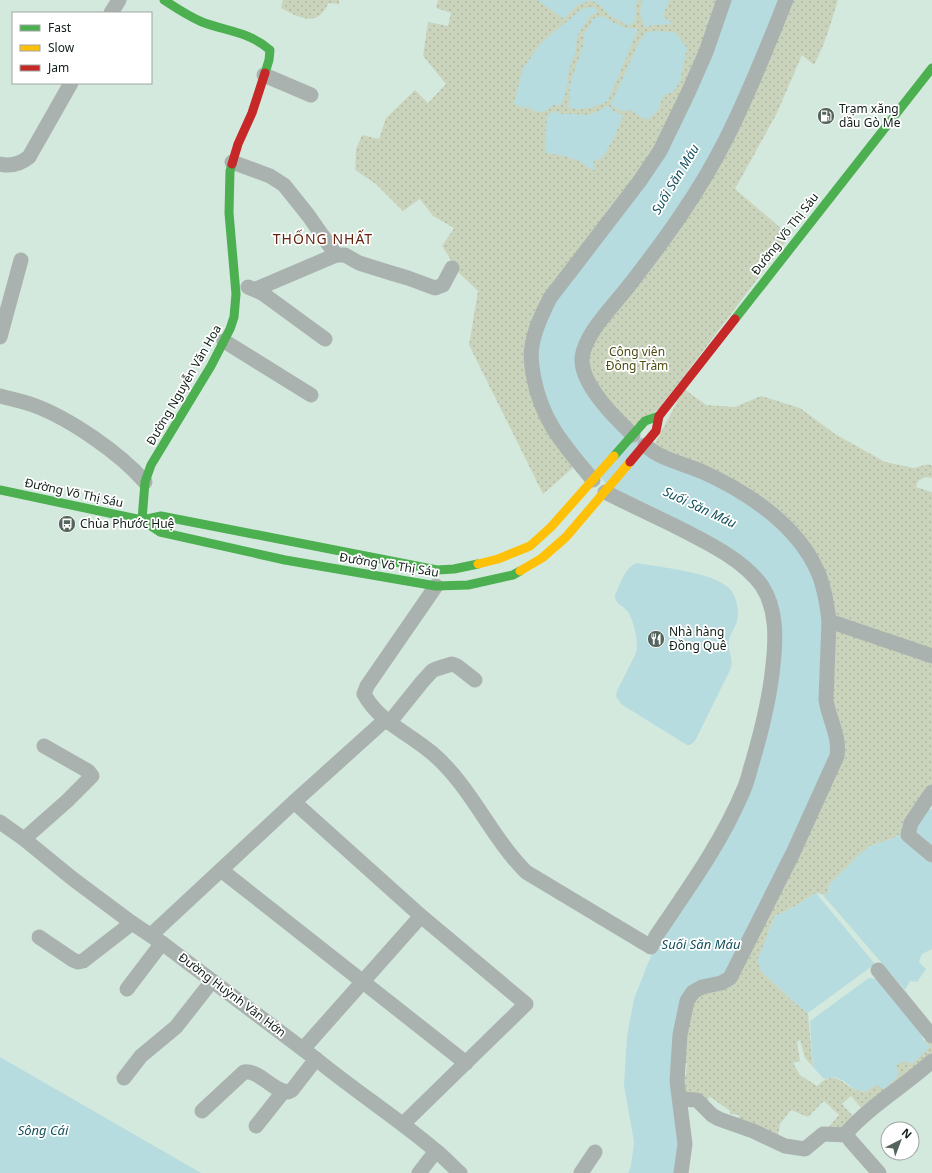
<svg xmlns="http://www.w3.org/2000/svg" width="932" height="1173" viewBox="0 0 932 1173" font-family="'Noto Sans',sans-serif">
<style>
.grass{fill:url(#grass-dots)}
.water{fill:#b7dcdf}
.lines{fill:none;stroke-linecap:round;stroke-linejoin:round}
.street{stroke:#aab2af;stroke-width:15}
.fast{stroke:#4caf50;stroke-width:9}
.slow{stroke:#ffc107;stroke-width:9}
.jam{stroke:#c62828;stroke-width:9}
.labels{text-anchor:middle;stroke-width:3.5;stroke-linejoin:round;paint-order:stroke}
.poi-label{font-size:12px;fill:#101e17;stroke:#fff;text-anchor:start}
.street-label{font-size:12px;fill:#101e17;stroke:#fff}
.park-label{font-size:12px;fill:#4b4d12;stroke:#fff}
.water-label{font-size:13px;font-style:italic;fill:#12515c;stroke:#fff}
.quarter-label{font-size:14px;letter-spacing:1px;fill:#652310;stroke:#fff}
</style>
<defs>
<pattern id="grass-dots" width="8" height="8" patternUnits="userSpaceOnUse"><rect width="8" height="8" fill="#cad4bd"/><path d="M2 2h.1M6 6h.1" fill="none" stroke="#acb6a2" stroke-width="1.8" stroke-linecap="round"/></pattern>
</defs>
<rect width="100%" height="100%" fill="#d4e9de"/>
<!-- grass -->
<g class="grass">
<path d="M283 0H339V4L329 3C326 7 324 12 321 14 310 25 293 14 281 8Z"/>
<path d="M438 0H718L699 51 654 150 555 283 574 467 543 494 469 345 478 291 460 274 442 246 454 228 433 216 420 199 403 211 376 184 355 170 356 149 362 135 379 139 386 118 415 90 428 103 446 84 423 56 428 22 448 26 451 13 436 8Z"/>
<path d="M791 0H838C831 22 825 45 814 65L802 55 777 113 735 189 790 236 659 409 632 427 593 380 587 354Z"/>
<path d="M684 389 706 405 735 407 761 396 800 408 835 434 885 462 914 468 929 464 932 466V478L926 477 918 481 916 487 932 492V785L905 831 894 838 870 846 829 885 828 895 816 893 790 909 775 916 768 933 761 971 793 1001 808 1013 813 1067 805 1058 800 1040 797 1042 800 1061 793 1063 800 1075 817 1086C832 1072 837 1078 852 1088 856 1090 861 1091 865 1092L875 1085 895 1065 930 1047 924 1041 928 1038 932 1042V1055L861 1108 851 1096 842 1104 853 1116 843 1128 827 1129 839 1115 824 1101 808 1117 791 1110 780 1124 778 1136 736 1121 740 1115 730 1114V1111L709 1096 707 1106 682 1096 681 1075H686L687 1063H683L692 1004 833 710V617L653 447Z"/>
</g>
<!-- water -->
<g class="water">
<path d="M537 0H637L635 12 636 20 629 26 609 15 601 6 591 0 576 6 564 19Z"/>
<path d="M642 0H669L663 16 673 24 653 25 644 27 640 12Z"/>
<path d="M729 0H781L732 118 679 210 581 341 607 416 770 519 803 555 820 594 833 755 727 974 683 1000 682 1149 676 1173H628L631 1166 634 1142 624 1085 627 1036 634 999 648 963 660 939 717 855 776 686 765 584 612 491 552 418 536 358 546 316 642 185Z"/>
<path d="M594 7 599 12 591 15 577 36 576 51 569 69 566 92 561 105H553L544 112 533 111 528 106 524 108 514 104 523 68 542 42 582 9Z"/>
<path d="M603 16C614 23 624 29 638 29L608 101C594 107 583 112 568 107L570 96V84L583 45 584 33 592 23V19Z"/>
<path d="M652 31 675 32 687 48 680 82 673 92 664 95 660 103V108L649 119 642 118 631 110C622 112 617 111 611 104L638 44 645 33Z"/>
<path d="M608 105 612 110 623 116 614 138 603 157 593 162 595 170C588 170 586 165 581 162 570 157 558 154 546 153L545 145 547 116 553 111 562 114H574L588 115 601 110Z"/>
<path d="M636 563C659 567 714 572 730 589 736 595 738 607 738 615 738 625 730 632 729 641 727 650 734 658 731 668L695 741 690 745H687L621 704 616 696 617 691 636 653C639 642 634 622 628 612 623 605 614 604 615 595 621 583 624 569 636 563Z"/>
<path d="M932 809V849L913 834 925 810Z"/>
<path d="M905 831 932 860V949L922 954 919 962 926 969 917 982 910 981 905 990 822 894 828 895 829 885 860 854 870 846 894 838Z"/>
<path d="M816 893 875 964 808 1013 793 1001 761 971 757 961 775 916 790 909Z"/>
<path d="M869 978 877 979 920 1032 924 1041 930 1047 912 1064 905 1061 896 1065 899 1075 884 1089 875 1085 865 1092 854 1089 844 1081 835 1077 824 1079 813 1067 810 1021Z"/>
<path d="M0 1057 201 1173H0Z"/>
</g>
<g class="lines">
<!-- street -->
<g class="street">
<path d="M111 13 119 0"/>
<path d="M264 75 311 95"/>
<path d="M232 162 270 176 284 185 308 215 336 255"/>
<path d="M0 164C11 167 20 164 29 157L71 83"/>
<path d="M248 287 262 293 325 339"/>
<path d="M256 289 336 255H345L359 263 391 273 408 278 435 288 443 285 452 268"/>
<path d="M0 337 21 260"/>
<path d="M224 341 311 395"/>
<path d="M0 396C11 399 22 401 33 405 69 418 120 453 145 482"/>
<path d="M633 435C616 419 580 384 582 358 585 332 615 305 631 283 666 238 700 191 726 139 749 94 767 47 786 0"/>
<path d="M645 445C661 460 683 463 703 472 747 492 796 524 817 570 824 585 827 604 829 621L826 700C829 720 840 735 837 756L793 853 730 978 721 983 702 987 693 992 687 1001 680 1035 677 1081 685 1144 681 1173"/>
<path d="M593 480C566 447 543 424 534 379 532 369 530 357 532 346 534 330 543 312 550 298L639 182 660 151 688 93 706 52 724 0"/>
<path d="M436 586 367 686 364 694C379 722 409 733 432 753 471 786 490 836 526 872L651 947 656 936C688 889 722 842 744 789 748 780 750 769 753 760 762 729 770 697 773 665 776 639 777 609 762 586 742 558 702 540 673 525 650 514 627 503 605 492"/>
<path d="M829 621 932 656"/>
<path d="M389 723 422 682 432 671 436 669 452 664 457 666 475 680"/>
<path d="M932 792 911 823 908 835 932 855"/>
<path d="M294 802 421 916 526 1004 403 1124"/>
<path d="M0 822 24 839 73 879 132 923 162 943 316 1059C355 1091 397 1118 435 1150 444 1157 452 1166 460 1173"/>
<path d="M24 839 67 801 92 776 88 771 44 746"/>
<path d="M221 870 466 1063"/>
<path d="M151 935 294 802 385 720"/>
<path d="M39 937 73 960 78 962 83 961 132 923"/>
<path d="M878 970 932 1036"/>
<path d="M127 989 162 943"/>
<path d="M303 1049 421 916"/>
<path d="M124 1078 141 1056 176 1027 212 981"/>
<path d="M680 1099 697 1100 712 1115 719 1119 753 1131 785 1146 805 1149 823 1134 847 1135"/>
<path d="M202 1111 244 1072C260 1070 272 1091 288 1092L292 1090 316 1059"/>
<path d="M256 1126 283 1092"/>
<path d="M419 1173 436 1151"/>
<path d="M581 1173 595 1152"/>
<path d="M879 1173 850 1140 847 1135 848 1131C872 1104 905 1086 932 1061"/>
</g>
<!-- fast -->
<g class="fast">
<path d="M164 0C176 8 188 16 202 22 226 31 250 32 270 50L269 60 265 73"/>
<path d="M735 319 932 68"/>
<path d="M614 456 645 421 659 416"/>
<path d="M0 490 142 520 160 532 285 560 436 586 468 585 513 575 520 571"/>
<path d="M142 520 145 482 151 465 211 366 230 329 234 317 236 294 229 213 230 171 232 164"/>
<path d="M142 520 161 516 437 570 454 569 478 564"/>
</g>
<!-- slow -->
<g class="slow">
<path d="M478 564 498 559 530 546 551 527 614 456"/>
<path d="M520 571 542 558 566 537 630 462"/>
</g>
<!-- jam -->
<g class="jam">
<path d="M232 164 238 144 252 113 265 73"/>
<path d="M630 462 656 431 659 416 735 319"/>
</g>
</g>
<!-- icons -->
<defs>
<symbol id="fuel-disc" viewBox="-11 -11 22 22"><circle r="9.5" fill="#55655d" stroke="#fff"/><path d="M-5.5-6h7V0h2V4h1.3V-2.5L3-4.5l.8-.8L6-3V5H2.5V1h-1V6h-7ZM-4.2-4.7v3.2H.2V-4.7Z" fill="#fff"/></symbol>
<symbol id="bus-disc" viewBox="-11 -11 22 22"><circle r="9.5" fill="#55655d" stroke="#fff"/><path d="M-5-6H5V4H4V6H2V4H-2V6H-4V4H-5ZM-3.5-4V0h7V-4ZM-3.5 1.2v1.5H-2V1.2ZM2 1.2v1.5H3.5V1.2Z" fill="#fff"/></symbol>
<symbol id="restaurant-disc" viewBox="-11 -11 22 22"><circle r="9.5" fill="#55655d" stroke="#fff"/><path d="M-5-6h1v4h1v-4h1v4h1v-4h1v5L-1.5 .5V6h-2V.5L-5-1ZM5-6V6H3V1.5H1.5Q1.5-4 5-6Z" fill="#fff"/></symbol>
</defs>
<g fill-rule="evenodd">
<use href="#fuel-disc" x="816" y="106" width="20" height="20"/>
<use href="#bus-disc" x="57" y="514" width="20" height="20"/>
<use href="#restaurant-disc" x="646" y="629" width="20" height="20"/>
</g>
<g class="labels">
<!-- poi labels -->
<g class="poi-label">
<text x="839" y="113">Trạm xăng<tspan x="839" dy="14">dầu Gò Me</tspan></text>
<text x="80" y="528">Chùa Phước Huệ</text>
<text x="669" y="636">Nhà hàng<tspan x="669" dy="14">Đồng Quê</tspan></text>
</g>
<!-- street labels -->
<g class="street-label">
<text transform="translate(785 234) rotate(-52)" y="4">Đường Võ Thị Sáu</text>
<text transform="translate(184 385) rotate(-60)" y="4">Đường Nguyễn Văn Hoa</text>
<text transform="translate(74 493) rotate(12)" y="4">Đường Võ Thị Sáu</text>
<text transform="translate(389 565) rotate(9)" y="4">Đường Võ Thị Sáu</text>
<text transform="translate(232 995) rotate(37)" y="4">Đường Huỳnh Văn Hớn</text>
</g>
<!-- park labels -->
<g class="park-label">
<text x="637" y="356">Công viên<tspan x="637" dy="14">Đồng Tràm</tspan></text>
</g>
<!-- water labels -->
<g class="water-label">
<text transform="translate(675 179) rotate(-59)" y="5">Suối Săn Máu</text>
<text transform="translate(700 507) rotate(25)" y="5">Suối Săn Máu</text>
<text x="701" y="949">Suối Săn Máu</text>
<text x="43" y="1135">Sông Cái</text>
</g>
<!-- quarter labels -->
<g class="quarter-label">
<text x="323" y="244">THỐNG NHẤT</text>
</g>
</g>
<!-- legend -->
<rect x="12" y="12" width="140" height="72" fill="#ffffff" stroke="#9fa5a2"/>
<rect x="20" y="25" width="20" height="6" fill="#4caf50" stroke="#9fa5a2"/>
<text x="48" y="32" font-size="12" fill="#101e17">Fast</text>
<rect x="20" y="45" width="20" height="6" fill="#ffc107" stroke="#9fa5a2"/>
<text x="48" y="52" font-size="12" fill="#101e17">Slow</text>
<rect x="20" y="65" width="20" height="6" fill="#c62828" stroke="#9fa5a2"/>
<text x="48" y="72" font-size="12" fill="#101e17">Jam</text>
<!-- north arrow -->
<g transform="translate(900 1141) rotate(42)"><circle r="19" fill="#ffffff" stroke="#9fa5a2"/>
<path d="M0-3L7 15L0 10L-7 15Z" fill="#55655d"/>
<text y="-6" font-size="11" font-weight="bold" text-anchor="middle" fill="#101e17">N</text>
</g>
</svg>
